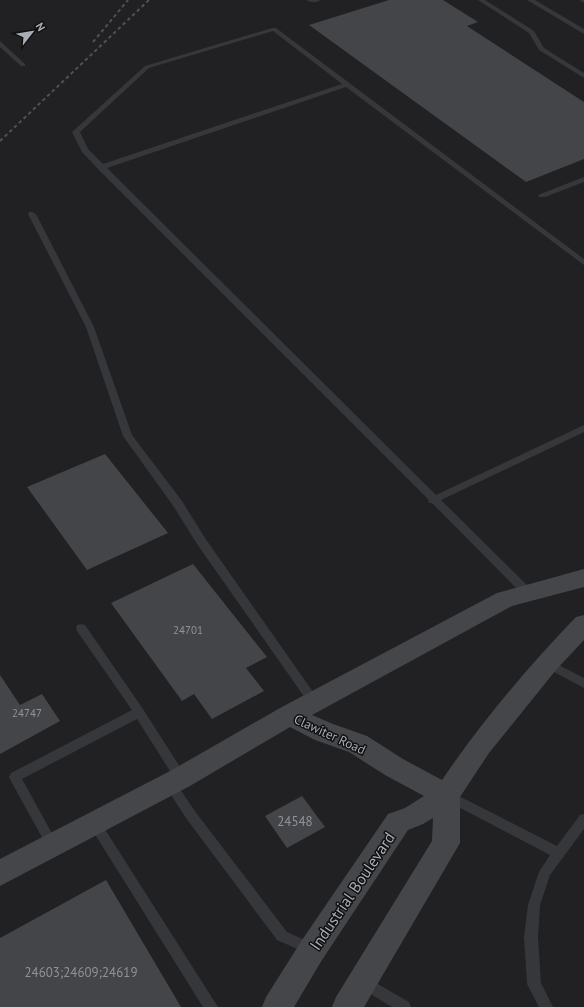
<svg xmlns="http://www.w3.org/2000/svg" width="584" height="1007" viewBox="0 0 584 1007" font-family="'PT Sans',sans-serif">
<style>
.built{fill:#212123}
.building{fill:#444549}
.lines{fill:none;stroke-linecap:round;stroke-linejoin:round}
.lane{fill:#36373b;fill-rule:evenodd}
.secondary{fill:#44464a;fill-rule:evenodd}
.rail{stroke:#4f5155;stroke-width:2;stroke-dasharray:3.5 3;stroke-linecap:butt}
.labels{text-anchor:middle;stroke-width:3;stroke-linejoin:round;paint-order:stroke}
.number-label{font-size:11px;fill:#8f929a}
.street-label{font-size:13px;fill:#a8acb5;stroke:#101011}
.near-number-label{font-size:13px;fill:#8f929a}
.near-street-label{font-size:16px;fill:#a8acb5;stroke:#101011}
</style>
<rect width="100%" height="100%" fill="#151516"/>
<!-- built -->
<rect class="built" x="0" y="0" width="584" height="1007"/>
<!-- building -->
<g class="building">
<path d="M389 0H443L478 22 467 26 584 102V159L526 182 309 25Z"/>
<path d="M105 454 168 533 87 570 27 487Z"/>
<path d="M193 564 267 657 246 668 264 691 212 719 194 694 182 701 111 603Z"/>
<path d="M0 675 20 705 42 694 60 721 0 754Z"/>
<path d="M302 796 325 827 287 848 265 816Z"/>
<path d="M106 880 181 1007H0V938Z"/>
</g>
<g class="lines">
<!-- lane -->
<g class="lane">
<path d="M307 0H320C317 3 310 3 307 0Z"/>
<path d="M478 0H485L534 31 544 48 584 73V78L539 50 529 33Z"/>
<path d="M527 0H535L584 29V34Z"/>
<path d="M579 0H584V3Z"/>
<path d="M272 28H276L584 259V265L346 87 107 168 436 495 584 425V432L441 500 532 590 533 593 532 596H524L432 503H429L428 499 98 169 82 152 72 132 145 66ZM273 31 342 84 103 164 88 149 80 132 149 68Z"/>
<path d="M0 41 25 64V66H21L0 47Z"/>
<path d="M584 177V182L545 197H539L538 195Z"/>
<path d="M29 212H32L36 214 94 327 132 435 182 501 205 538 318 699 320 702 318 705 314 707 310 705 197 544 174 507 123 436 86 327 28 214Z"/>
<path d="M81 624 85 625 143 709 187 778 185 782 181 783 177 782 137 719 22 779 59 846 57 850 53 852 49 850 11 781 9 777 11 773 132 710 77 631 76 628 77 625Z"/>
<path d="M547 659 584 678V688L543 666 541 663 543 660Z"/>
<path d="M170 779 174 780 194 810 287 932 316 945 318 949 316 953 311 955 277 940 186 818 164 784 166 780Z"/>
<path d="M449 791 557 846 580 815 584 814V829L550 875 540 905 538 937 541 983 553 1007H539L527 984 524 937 528 905 539 872 550 855 445 800 443 796 445 792Z"/>
<path d="M95 819 99 820 218 1007H203L91 828 89 824 91 820Z"/>
<path d="M364 976 409 1002 411 1007H392L359 987 357 982 359 977Z"/>
</g>
<!-- secondary -->
<path class="secondary" d="M584 569V587L512 606 312 715 333 724 367 736 403 759 442 780C482 721 527 668 576 617L584 615V640L556 670 489 753 460 797V843L364 1007H332L336 997 432 841 433 818 423 824 408 830 322 960 294 1007H262L266 997 302 940 388 814 405 808 424 796 385 775 349 752 315 740 290 727 190 786 0 886V859L172 770 280 708 497 593Z"/>
<!-- rail -->
<g class="rail">
<path d="M93 42 128 0"/>
<path d="M0 141 149 0"/>
</g>
</g>
<g class="labels">
<!-- number labels -->
<g class="number-label">
<text x="188" y="634">24701</text>
<text x="27" y="717">24747</text>
</g>
<!-- street labels -->
<g class="street-label">
<text transform="translate(330 734) rotate(25)" y="5">Clawiter Road</text>
</g>
<!-- near-number labels -->
<g class="near-number-label">
<text x="295" y="826">24548</text>
<text x="81" y="977">24603;24609;24619</text>
</g>
<!-- near-street labels -->
<g class="near-street-label">
<text transform="translate(352 891) rotate(-56)" y="6">Industrial Boulevard</text>
</g>
</g>
<!-- north arrow -->
<g transform="translate(32 32) rotate(59)" stroke="#101011" stroke-width="3" paint-order="stroke">
<path d="M0-3L7 15L0 10L-7 15Z" fill="#a8acb5"/>
<text y="-6" font-size="11" font-weight="bold" text-anchor="middle" fill="#a8acb5">N</text>
</g>
</svg>
